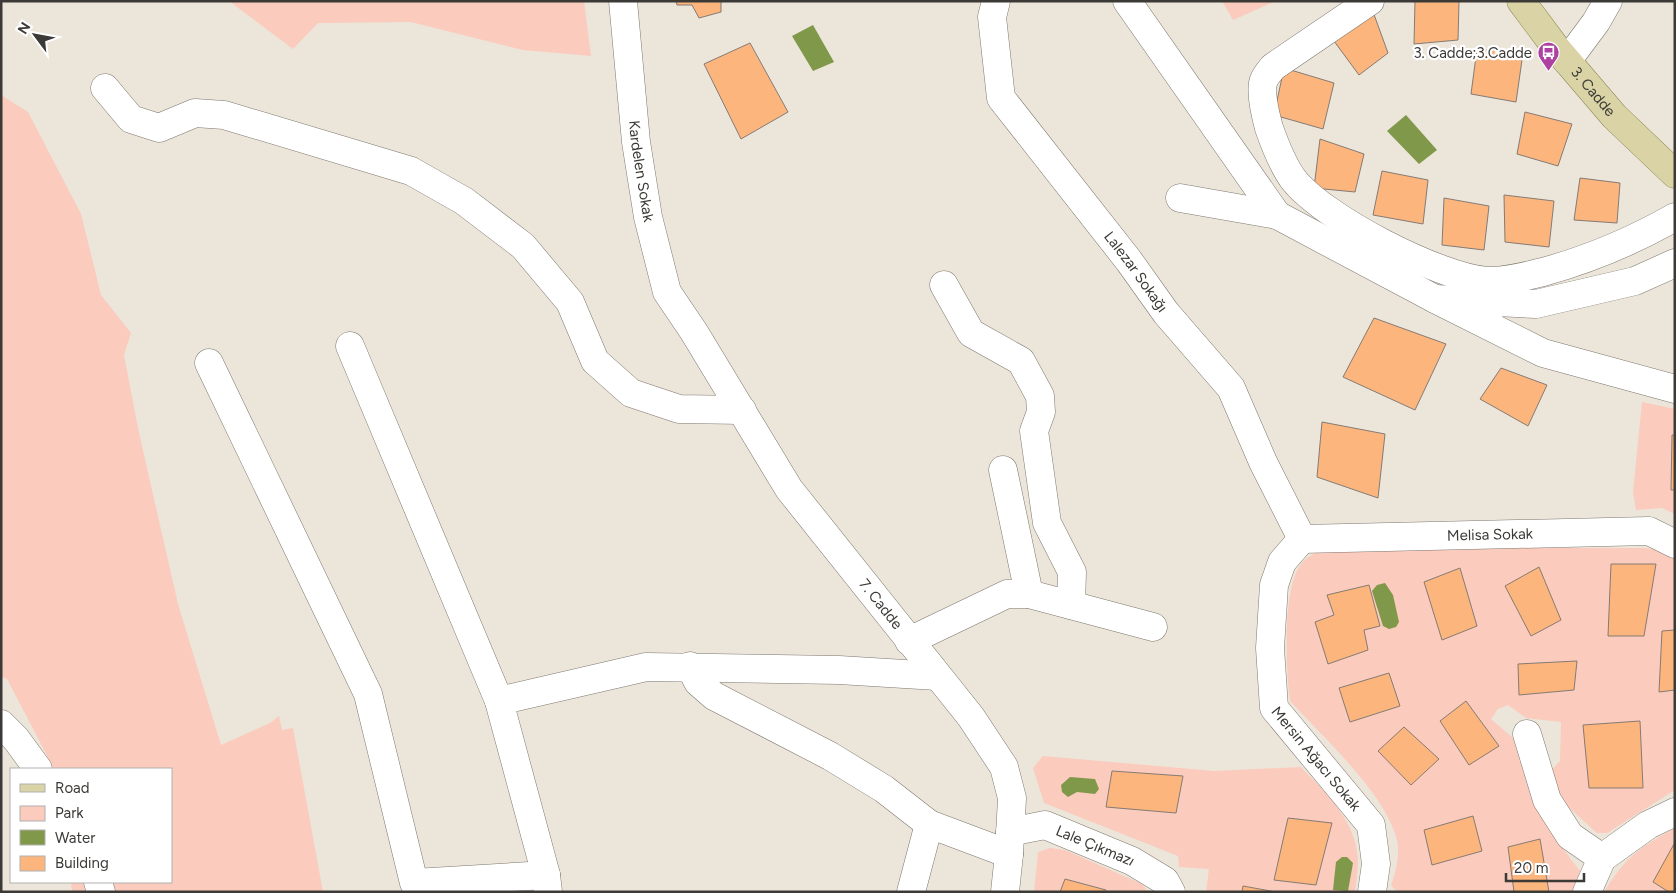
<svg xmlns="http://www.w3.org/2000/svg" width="1676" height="893" viewBox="0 0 1676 893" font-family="Figtree,sans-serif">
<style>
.green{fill:#fbcbbd}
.water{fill:#809849}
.building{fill:#fcb57d;stroke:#857b74}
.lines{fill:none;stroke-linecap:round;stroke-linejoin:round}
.minor-casing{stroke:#7e786f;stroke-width:29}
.major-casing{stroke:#918a58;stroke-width:29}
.minor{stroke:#fff;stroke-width:28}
.major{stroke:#d9d3a6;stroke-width:28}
.labels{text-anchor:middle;stroke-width:4.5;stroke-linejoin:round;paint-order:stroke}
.poi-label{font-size:15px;fill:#3c3a36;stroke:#fff;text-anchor:end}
.street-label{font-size:15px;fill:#3c3a36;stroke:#fff}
</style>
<rect width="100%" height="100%" fill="#ece5da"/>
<!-- green -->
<g class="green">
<path d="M229 1H584L591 56 523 50 411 22 318 23 293 49Z"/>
<path d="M1222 1H1276L1233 20Z"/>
<path d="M1 95 28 112 81 214 101 295 131 333 124 355 139 433 178 604 221 745 270 723 279 716 282 730 293 728 323 892H72L71 882H171V769H54L7 679 1 677Z"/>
<path d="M1642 402 1675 409V514L1662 508 1636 510 1633 492Z"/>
<path d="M1322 548H1644L1663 550 1675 556V790L1607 833H1597L1555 795 1545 777 1560 761 1561 722 1526 718 1508 705 1498 709 1491 719 1513 738 1531 797 1548 829 1580 871 1573 892H1397L1391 885C1396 872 1400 853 1397 840 1386 794 1322 736 1290 701 1286 670 1282 589 1301 564 1305 558 1316 553 1322 548Z"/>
<path d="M1043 756 1214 771 1301 767C1326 793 1357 822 1358 861 1358 871 1356 882 1355 892H1206L1209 869 1179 867 1178 856 1044 803 1033 768Z"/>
<path d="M1675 828V892H1604C1626 856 1639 848 1675 828Z"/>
<path d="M1050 848 1065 850 1142 884 1148 892H1034L1038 852Z"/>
</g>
<!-- water -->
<g class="water">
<path d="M813 25 834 62 813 71 792 36Z"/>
<path d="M1406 115 1437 150 1419 164 1387 131Z"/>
<path d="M1385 583 1393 595 1399 622 1396 627 1389 629 1383 626 1372 591 1377 585Z"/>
<path d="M1070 777 1095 779 1099 789 1095 794 1077 792 1068 797 1062 792 1061 785Z"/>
<path d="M1342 857H1347L1353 863 1348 891 1333 890 1336 862Z"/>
</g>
<!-- building -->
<g class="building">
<path d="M676 1H721V12L699 18 692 5H677Z"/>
<path d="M1415 1H1459L1458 40 1414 44Z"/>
<path d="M1372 9 1388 53 1359 75 1331 37Z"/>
<path d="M750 43 788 112 741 139 704 64Z"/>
<path d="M1477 49 1523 53 1516 102 1471 94Z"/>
<path d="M1284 68 1334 83 1323 129 1274 115Z"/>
<path d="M1525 112 1572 124 1558 166 1517 154Z"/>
<path d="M1320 139 1364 154 1355 192 1314 188Z"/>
<path d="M1382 171 1428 180 1423 224 1373 215Z"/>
<path d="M1580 178 1620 183 1617 223 1574 220Z"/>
<path d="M1504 195 1554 201 1549 247 1505 242Z"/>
<path d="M1444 198 1489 206 1484 250 1442 245Z"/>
<path d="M1374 318 1446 344 1415 410 1343 377Z"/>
<path d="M1501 368 1547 385 1528 426 1480 399Z"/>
<path d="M1322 422 1385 434 1378 498 1317 477Z"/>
<path d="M1672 435H1675V490H1671Z"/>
<path d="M1611 564H1656L1644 636H1608Z"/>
<path d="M1539 567 1561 620 1531 636 1505 586Z"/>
<path d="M1460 568 1477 626 1442 640 1424 582Z"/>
<path d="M1369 585 1380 626 1364 630 1368 650 1328 664 1315 622 1334 615 1327 595Z"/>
<path d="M1675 630V690L1659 692 1662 631Z"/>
<path d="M1577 661 1574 690 1519 695 1518 664Z"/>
<path d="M1389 673 1400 706 1350 722 1339 688Z"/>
<path d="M1466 701 1499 746 1469 765 1440 721Z"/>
<path d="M1640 721 1643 788H1589L1583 725Z"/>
<path d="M1404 727 1439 759 1411 785 1378 751Z"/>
<path d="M1112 771 1183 776 1176 813 1106 807Z"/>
<path d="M1473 816 1482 851 1432 865 1424 830Z"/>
<path d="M1288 818 1332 823 1316 885 1274 880Z"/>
<path d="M1540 839 1549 892H1514L1508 847Z"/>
<path d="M1674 844 1675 892H1669L1653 882Z"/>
<path d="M1065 879 1106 890 1105 892H1060Z"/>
<path d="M1243 886 1276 892H1242Z"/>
</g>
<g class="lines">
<defs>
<g id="minor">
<path id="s1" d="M623 1 636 142 648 217 667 292 694 332 789 489 971 717 1004 767 1012 798 1009 854 1005 892"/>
<path id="s2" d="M996 1 992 17 1001 98 1129 261 1166 313 1231 388 1263 462 1302 539"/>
<path d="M1127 1 1277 215 1435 299"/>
<path d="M1370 1 1273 67C1270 71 1266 75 1264 80 1259 90 1266 117 1269 128 1275 145 1282 164 1293 179 1323 218 1438 277 1487 281 1506 282 1525 276 1543 272 1590 259 1633 241 1675 217"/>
<path d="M1567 61 1596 22 1608 1"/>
<path d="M105 88 131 119 159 128 195 113 224 115 411 171 464 201 523 246 570 302 595 361 631 393 679 409 742 410"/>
<path d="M1180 198 1277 215"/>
<path d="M1675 263 1635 281 1536 304 1435 299 1543 353 1675 389"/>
<path d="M944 285 971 333 1021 361 1040 396 1041 412 1034 431 1047 523 1072 572 1071 605"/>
<path d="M350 346 499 701 546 875 548 892"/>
<path d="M209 363 368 694 414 883 546 875"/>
<path d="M1003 470 1029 594"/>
<path id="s3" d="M1302 539 1282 562 1274 585 1270 648 1274 708 1371 825 1376 864 1372 892"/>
<path id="s4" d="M1302 539 1649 531 1675 544"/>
<path d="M909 641 1007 594H1029L1153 627"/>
<path d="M690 666 698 682 714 696 830 756 884 789 929 824 1009 854"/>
<path d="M499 701 646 667 839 670 937 676"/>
<path d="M1 724 16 739 38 769"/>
<path d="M1527 734 1547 800 1570 836 1602 858"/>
<path id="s5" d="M1010 832 1045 825 1132 861 1165 881 1171 892"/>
<path d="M98 882 101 892"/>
<path d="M911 892 929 824"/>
<path d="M1587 892 1602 858 1648 825 1675 812"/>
</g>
<g id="major">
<path id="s6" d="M1521 1 1556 48 1614 116 1675 174"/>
</g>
</defs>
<!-- minor casing -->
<use href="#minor" class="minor-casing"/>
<!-- major casing -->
<use href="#major" class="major-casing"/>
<!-- minor -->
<use href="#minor" class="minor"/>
<!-- major -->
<use href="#major" class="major"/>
</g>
<!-- icons -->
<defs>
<symbol id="bus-pin" viewBox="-11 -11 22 30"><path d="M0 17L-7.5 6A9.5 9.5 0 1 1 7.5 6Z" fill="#ad41a1" stroke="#fff"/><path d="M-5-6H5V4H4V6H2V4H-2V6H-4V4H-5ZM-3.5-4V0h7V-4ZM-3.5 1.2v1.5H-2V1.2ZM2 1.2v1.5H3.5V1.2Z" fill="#fff"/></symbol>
</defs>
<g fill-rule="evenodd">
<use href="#bus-pin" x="1536" y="40" width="25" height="34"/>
</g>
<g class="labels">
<!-- poi labels -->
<g class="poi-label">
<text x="1532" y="58">3. Cadde;3.Cadde</text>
</g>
<!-- street labels -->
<g class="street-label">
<text dy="5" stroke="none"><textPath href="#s6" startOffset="116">3. Cadde</textPath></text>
<text dy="5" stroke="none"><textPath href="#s1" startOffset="171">Kardelen Sokak</textPath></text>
<text dy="5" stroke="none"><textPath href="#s2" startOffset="318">Lalezar Sokağı</textPath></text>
<text dy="5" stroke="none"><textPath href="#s4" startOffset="188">Melisa Sokak</textPath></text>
<text dy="5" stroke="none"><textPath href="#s1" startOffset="674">7. Cadde</textPath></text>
<text dy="5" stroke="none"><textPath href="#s3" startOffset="244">Mersin Ağacı Sokak</textPath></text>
<text dy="5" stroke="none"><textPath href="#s5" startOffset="90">Lale Çıkmazı</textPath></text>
</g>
</g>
<!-- border -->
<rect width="1676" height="893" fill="none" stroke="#3c3a36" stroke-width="5"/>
<!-- legend -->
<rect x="10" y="768" width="162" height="115" fill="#ffffff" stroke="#b1b0af"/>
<rect x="20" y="784" width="25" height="8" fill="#d9d3a6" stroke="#b1b0af"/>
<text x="55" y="793" font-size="15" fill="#3c3a36">Road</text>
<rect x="20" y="806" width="25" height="15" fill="#fbcbbd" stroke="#b1b0af"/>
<text x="55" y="818" font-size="15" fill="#3c3a36">Park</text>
<rect x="20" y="830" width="25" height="15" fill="#809849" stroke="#b1b0af"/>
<text x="55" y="843" font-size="15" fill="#3c3a36">Water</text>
<rect x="20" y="856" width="25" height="15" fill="#fcb57d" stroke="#b1b0af"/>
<text x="55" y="868" font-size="15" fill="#3c3a36">Building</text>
<!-- north arrow -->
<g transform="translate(35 35) rotate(302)" stroke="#ffffff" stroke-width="4" paint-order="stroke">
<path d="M0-4L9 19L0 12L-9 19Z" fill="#3c3a36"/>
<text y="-8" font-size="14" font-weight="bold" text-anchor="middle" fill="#3c3a36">N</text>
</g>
<!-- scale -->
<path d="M1506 873v8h78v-8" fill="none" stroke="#3c3a36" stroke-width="2.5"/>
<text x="1514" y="873" font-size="15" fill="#3c3a36" stroke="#ffffff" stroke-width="4" paint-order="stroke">20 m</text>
</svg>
